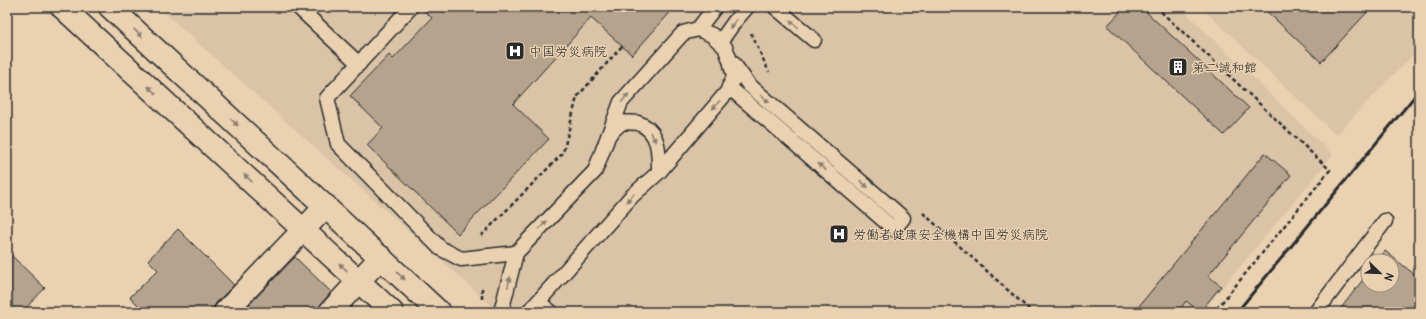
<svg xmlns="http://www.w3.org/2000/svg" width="1426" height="319" viewBox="0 0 1426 319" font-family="Pangolin,'Klee One',sans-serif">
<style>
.built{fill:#dac3a7}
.building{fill:#b5a38d;stroke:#2b2b2b}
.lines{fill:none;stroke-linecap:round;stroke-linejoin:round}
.service-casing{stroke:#2b2b2b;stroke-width:17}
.minor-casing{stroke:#2b2b2b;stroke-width:25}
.tertiary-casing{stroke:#2b2b2b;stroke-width:25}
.path{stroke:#2b2b2b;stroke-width:2.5;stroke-dasharray:4 3;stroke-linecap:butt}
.service{stroke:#ead1b2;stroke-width:14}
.minor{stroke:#ead1b2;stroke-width:22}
.tertiary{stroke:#ead1b2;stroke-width:22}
.rail{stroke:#2b2b2b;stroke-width:3}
.oneway{fill:#8a7e6e}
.labels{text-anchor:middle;stroke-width:3;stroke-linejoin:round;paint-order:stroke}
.poi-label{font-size:13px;fill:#2b2b2b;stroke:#ead1b2;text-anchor:start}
</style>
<rect width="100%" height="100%" fill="#ead1b2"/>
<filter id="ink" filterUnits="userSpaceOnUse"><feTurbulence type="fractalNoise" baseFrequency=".025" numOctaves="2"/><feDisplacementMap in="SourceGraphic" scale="8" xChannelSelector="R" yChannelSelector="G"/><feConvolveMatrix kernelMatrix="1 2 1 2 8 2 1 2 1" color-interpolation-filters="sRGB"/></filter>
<g filter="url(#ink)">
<!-- built -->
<g class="built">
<path d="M158 7H1180L1333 155 1202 312H499Z"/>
<path d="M1201 7H1419V48L1336 135Z"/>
</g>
<!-- building -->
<g class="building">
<path d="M420 7H675L632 55 591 18 513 104 549 139 458 234 367 145 383 128 350 96 389 55 393 59 432 18Z"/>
<path d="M1125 7H1141L1249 108 1224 135 1107 26Z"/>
<path d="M1262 7H1372L1321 62Z"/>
<path d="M1265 153 1291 175 1208 276 1221 286 1200 312 1186 301 1178 312H1134Z"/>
<path d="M178 229 234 285 216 303 213 309V312H145L130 297 158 270 148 260Z"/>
<path d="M7 251 45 288 22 312H7Z"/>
<path d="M1385 251 1419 278V312H1338L1368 273V285H1392V261H1377Z"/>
<path d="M295 257 331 292 321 304 318 312H242Z"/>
</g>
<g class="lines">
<defs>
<g id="service">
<path d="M298 7 359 64"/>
<path d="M775 7 814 40"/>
<path d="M410 8 327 98 338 144 440 248 461 259 516 253"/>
<path d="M698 29 715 7"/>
<path d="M720 42 735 21 747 7"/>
<path d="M729 87 894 229 903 218 749 85 733 63"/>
<path d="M610 133 622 122C627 123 634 122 638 123 660 131 659 153 659 172"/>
<path d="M538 302 551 312"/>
<path d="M501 312 516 253 595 171 621 102 683 33 698 29 712 35 725 47 730 60 734 77 727 92 659 172 632 196 538 302 528 312"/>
<path d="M1316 312 1385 221"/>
</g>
<g id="minor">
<path d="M225 312 326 206"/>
<path d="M330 312 381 257"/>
</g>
<g id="tertiary">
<path d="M62 7 392 312"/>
<path d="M110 7 439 312"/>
</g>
</defs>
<!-- service casing -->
<use href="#service" class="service-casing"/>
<!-- minor casing -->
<use href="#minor" class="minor-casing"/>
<!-- tertiary casing -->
<use href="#tertiary" class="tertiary-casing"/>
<!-- path -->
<g class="path">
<path d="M1156 7 1330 170 1214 312"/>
<path d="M751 33 769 72"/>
<path d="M923 213 1032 312"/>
<path d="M481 236 563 153 577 97 622 46"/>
<path d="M482 299V287"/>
</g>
<!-- service -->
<use href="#service" class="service"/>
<!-- minor -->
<use href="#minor" class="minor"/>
<!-- tertiary -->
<use href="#tertiary" class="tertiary"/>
<!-- rail -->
<path class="rail" d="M1237 312 1419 91"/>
</g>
<!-- one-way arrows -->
<defs><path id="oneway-solid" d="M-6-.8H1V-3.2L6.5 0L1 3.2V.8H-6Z"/></defs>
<g class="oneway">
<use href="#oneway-solid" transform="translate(733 24) rotate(126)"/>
<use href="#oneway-solid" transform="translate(794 24) rotate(-139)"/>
<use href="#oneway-solid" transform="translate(138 33) rotate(43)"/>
<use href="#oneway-solid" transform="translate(152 90) rotate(-137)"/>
<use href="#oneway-solid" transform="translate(625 98) rotate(-50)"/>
<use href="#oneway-solid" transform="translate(765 99) rotate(41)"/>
<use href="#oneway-solid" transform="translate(716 105) rotate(131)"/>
<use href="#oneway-solid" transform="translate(234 122) rotate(43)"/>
<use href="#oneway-solid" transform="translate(653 137) rotate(59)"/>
<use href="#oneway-solid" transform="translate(822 167) rotate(-139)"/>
<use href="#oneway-solid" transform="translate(248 178) rotate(-137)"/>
<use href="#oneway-solid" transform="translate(864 184) rotate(41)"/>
<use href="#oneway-solid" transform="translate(630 198) rotate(134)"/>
<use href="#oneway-solid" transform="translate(543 225) rotate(-46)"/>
<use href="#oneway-solid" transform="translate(343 267) rotate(-137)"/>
<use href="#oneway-solid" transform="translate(401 276) rotate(43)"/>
<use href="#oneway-solid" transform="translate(509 282) rotate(-76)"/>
</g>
</g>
<!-- icons -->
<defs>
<symbol id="hospital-square" viewBox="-11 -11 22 22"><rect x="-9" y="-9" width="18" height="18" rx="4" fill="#2b2b2b" stroke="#ead1b2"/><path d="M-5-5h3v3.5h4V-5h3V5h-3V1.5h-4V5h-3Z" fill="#fff"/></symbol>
<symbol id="building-square" viewBox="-11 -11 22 22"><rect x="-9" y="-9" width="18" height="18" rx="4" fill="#2b2b2b" stroke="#ead1b2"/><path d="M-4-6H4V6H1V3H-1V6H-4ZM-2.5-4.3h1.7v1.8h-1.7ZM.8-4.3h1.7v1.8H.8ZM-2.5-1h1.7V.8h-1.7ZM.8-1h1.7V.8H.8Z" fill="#fff"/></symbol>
</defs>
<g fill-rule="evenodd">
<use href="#hospital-square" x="504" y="40" width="22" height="22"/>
<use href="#building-square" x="1167" y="56" width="22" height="22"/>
<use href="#hospital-square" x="828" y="223" width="22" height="22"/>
</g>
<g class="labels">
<!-- poi labels -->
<g class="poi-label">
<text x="529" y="56">中国労災病院</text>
<text x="1192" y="72">第二誠和館</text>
<text x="853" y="239">労働者健康安全機構中国労災病院</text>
</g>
</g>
<!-- margin -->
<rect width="1426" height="319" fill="none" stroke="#ead1b2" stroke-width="24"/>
<rect x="12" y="12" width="1402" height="295" fill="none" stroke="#2b2b2b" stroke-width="1.5" filter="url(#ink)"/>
<!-- north arrow -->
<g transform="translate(1380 273) rotate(113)"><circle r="19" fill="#ead1b2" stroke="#9e8f7c"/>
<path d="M0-3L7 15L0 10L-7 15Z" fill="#2b2b2b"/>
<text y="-6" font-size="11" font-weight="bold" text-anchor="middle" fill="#2b2b2b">N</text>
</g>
</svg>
